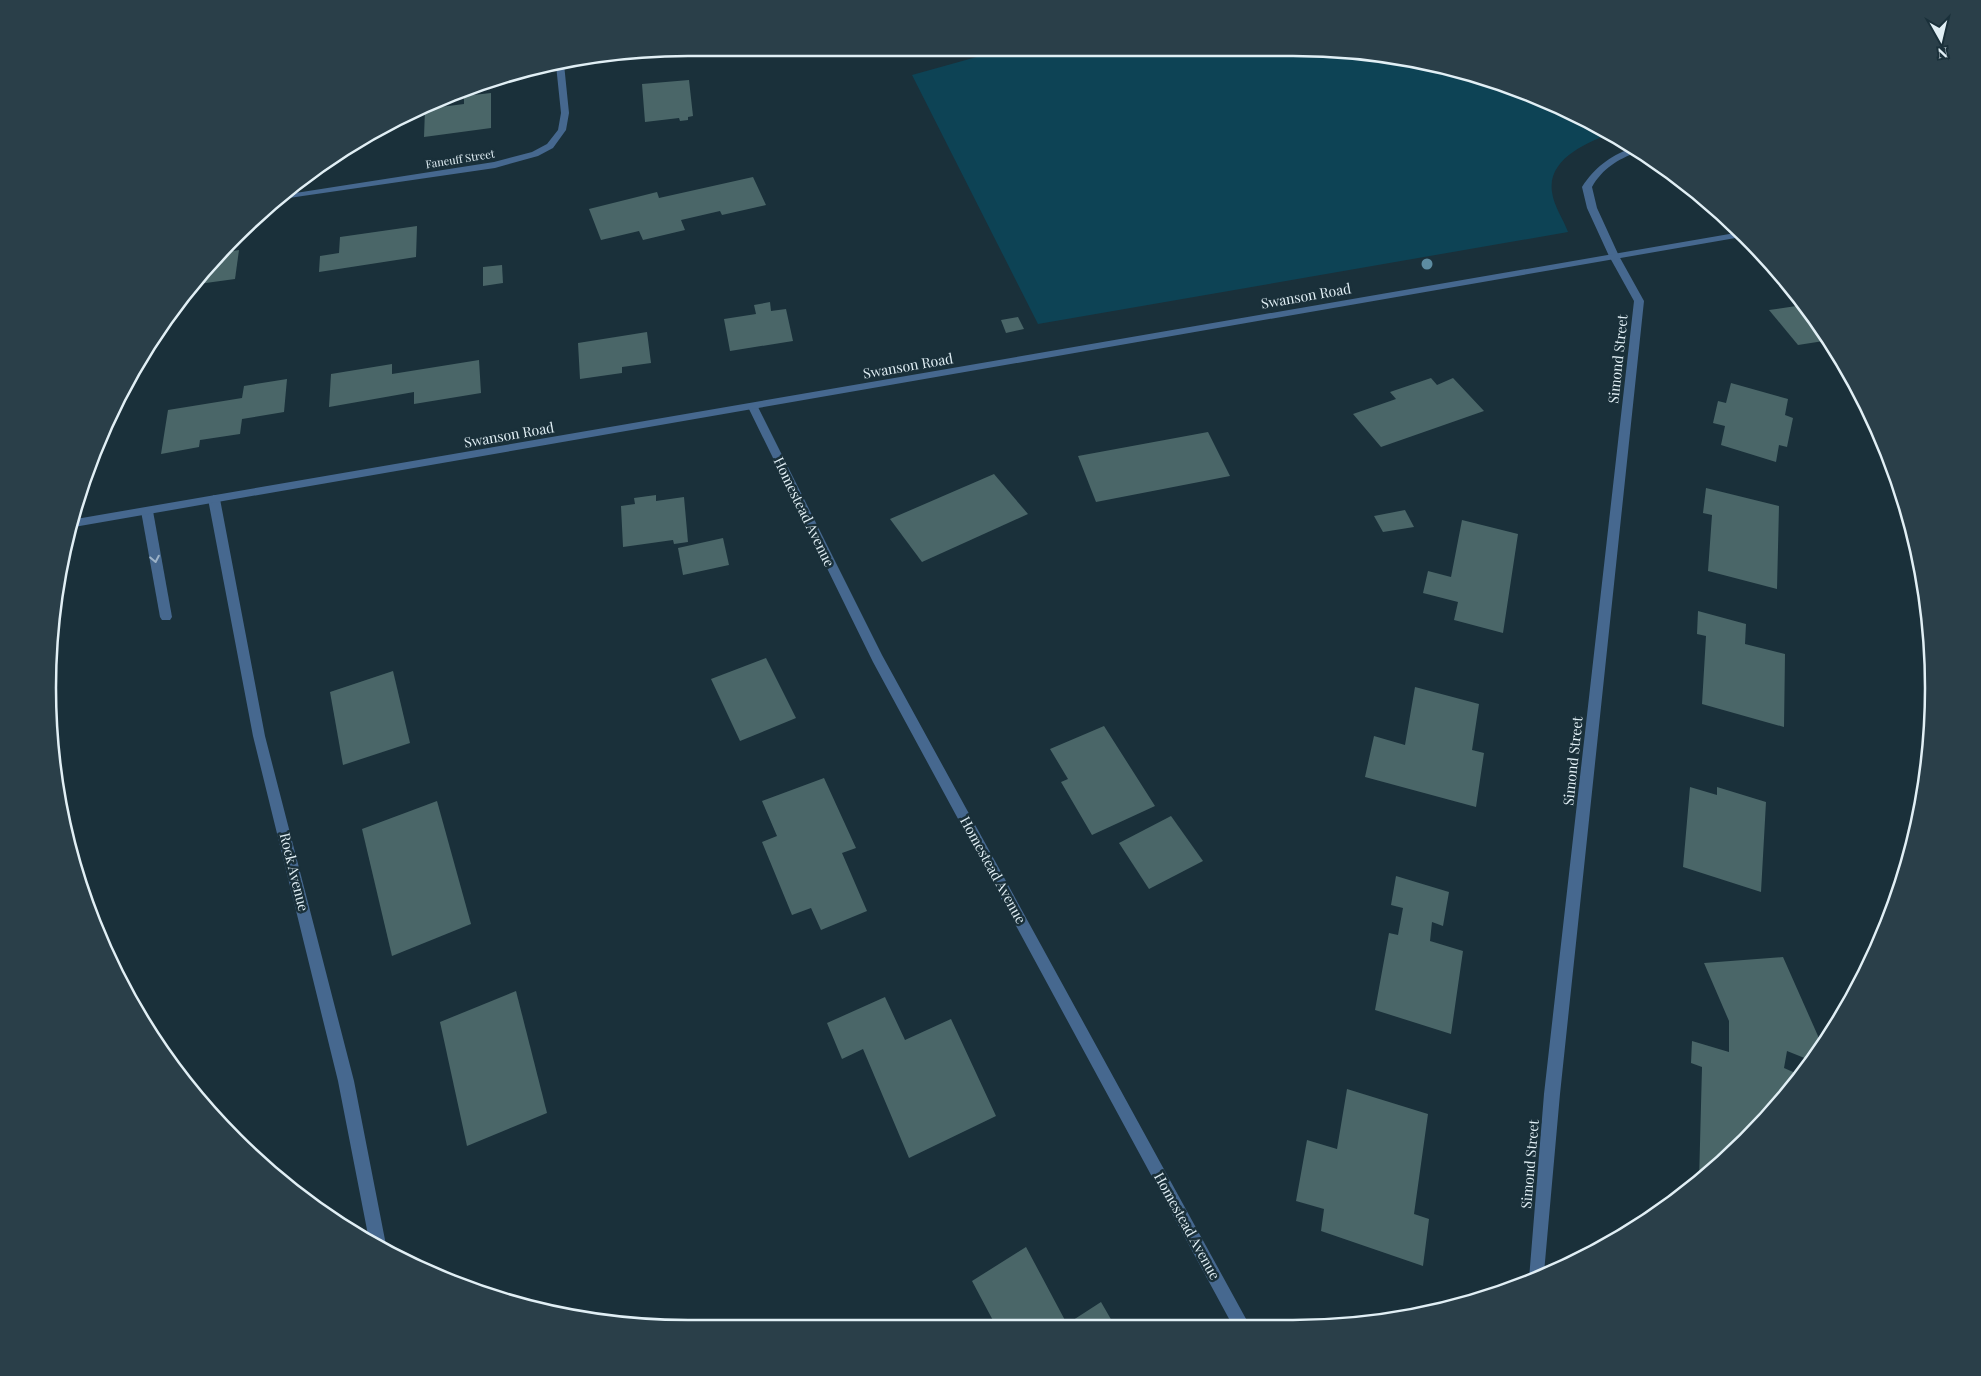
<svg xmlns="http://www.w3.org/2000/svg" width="1981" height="1376" viewBox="0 0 1981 1376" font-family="'Playfair Display',serif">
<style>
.green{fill:#0d4355}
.building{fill:#4a6668}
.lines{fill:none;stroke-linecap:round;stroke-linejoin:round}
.service{fill:#46688f;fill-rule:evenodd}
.minor{fill:#46688f;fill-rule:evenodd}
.tertiary{fill:#46688f;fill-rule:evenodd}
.tree{fill:#5d8ca1}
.oneway{stroke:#9bb2c7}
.labels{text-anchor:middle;stroke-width:5;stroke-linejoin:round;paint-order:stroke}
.far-street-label{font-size:11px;fill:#e1eff5;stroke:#1a303a}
.street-label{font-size:14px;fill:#e1eff5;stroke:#1a303a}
.rim{fill:none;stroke:#e1eff5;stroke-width:2.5}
</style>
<rect width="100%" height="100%" fill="#1a303a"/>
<!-- green -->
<path class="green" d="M1009 48H1293L1418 60 1499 82 1613 133C1587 142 1547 159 1552 192 1554 207 1563 218 1568 232L1038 324 912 75Z"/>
<!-- building -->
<g class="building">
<path d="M689 80 693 116 688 117V120L680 121 679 118 645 122 642 84Z"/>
<path d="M491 93V128L424 137 425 109 464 104V96Z"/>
<path d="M753 177 766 205 722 215 720 211 681 220 685 230 643 240 639 231 601 240 589 209 657 192 659 198Z"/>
<path d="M417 226 416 257 319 272 320 256 339 253 340 237Z"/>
<path d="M239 250 235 279 191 285 206 266 221 253Z"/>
<path d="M502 265 503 283 483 286V267Z"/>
<path d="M770 302 771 311 786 309 793 341 730 351 724 319 756 314 754 305Z"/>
<path d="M1803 305 1826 332 1830 340 1798 345 1769 310Z"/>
<path d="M1018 317 1024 329 1006 333 1001 320Z"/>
<path d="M647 332 651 363 622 367V373L580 379 578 343Z"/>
<path d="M479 360 481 393 414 404V392L329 407 331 374 392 364V374Z"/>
<path d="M1431 378 1437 385 1453 378 1484 411 1381 447 1353 414 1396 399 1390 392Z"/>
<path d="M287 379 284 412 242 419 240 434 200 440 199 447 161 454 168 410 242 398 244 386Z"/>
<path d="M1731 383 1788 399 1785 415 1793 418 1787 447 1779 445 1776 462 1721 445 1725 426 1713 423 1718 401 1726 403Z"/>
<path d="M1208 432 1230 476 1096 502 1078 456Z"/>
<path d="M994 474 1028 514 922 562 890 519Z"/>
<path d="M1706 488 1779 506 1777 589 1708 571 1712 515 1703 513Z"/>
<path d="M656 495V501L684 497 688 542 674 544 673 540 623 547 621 506 635 504 634 498Z"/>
<path d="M1405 510 1414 527 1383 532 1374 516Z"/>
<path d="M1462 520 1518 534 1503 633 1454 620 1458 602 1423 593 1428 571 1451 577Z"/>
<path d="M723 538 729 565 683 575 678 548Z"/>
<path d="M1698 611 1746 624 1745 644 1785 654 1784 727 1702 704 1706 636 1697 634Z"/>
<path d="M766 658 796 718 740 741 711 679Z"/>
<path d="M393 671 410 743 343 765 330 692Z"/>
<path d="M1415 687 1479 704 1472 750 1484 753 1476 807 1365 777 1374 736 1405 745Z"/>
<path d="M1104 726 1155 806 1092 835 1061 782 1068 779 1050 749Z"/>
<path d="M824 778 856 848 842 853 867 911 821 930 811 908 792 915 762 842 777 836 762 801Z"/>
<path d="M1690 787 1717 795V787L1766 802 1761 892 1683 867Z"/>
<path d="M437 801 471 924 392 956 362 829Z"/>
<path d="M1171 816 1203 861 1149 889 1119 843Z"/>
<path d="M1396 876 1449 892 1443 926 1432 922 1430 941 1463 951 1451 1034 1375 1010 1389 933 1398 935 1403 908 1391 905Z"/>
<path d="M1783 957 1818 1036V1053L1812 1061 1787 1051 1784 1068 1800 1075 1746 1141 1699 1182 1702 1067 1691 1063 1692 1041 1729 1052V1021L1704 963Z"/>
<path d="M516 991 547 1113 467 1146 440 1022Z"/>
<path d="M885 997 905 1040 951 1019 996 1116 909 1158 863 1049 842 1059 827 1023Z"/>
<path d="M1347 1089 1428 1114 1414 1214 1429 1219 1423 1266 1321 1231 1324 1209 1296 1201 1307 1140 1337 1149Z"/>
<path d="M1026 1247 1067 1324 1101 1302 1116 1328H997L972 1281Z"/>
</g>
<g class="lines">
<!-- service -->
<g class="service">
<path d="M1631 148 1637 152C1617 160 1603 168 1592 187L1597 208 1619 256 1614 259 1609 256 1587 208 1582 187C1595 167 1609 157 1631 148Z"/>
<path d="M147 507 153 511 172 617 170 620H162L160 617 141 511Z"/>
</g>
<!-- minor -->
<g class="minor">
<path d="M564 64 569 113 566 130 553 148 538 156 495 168 282 199 289 194 494 162 532 152 547 144 558 130 561 113 556 65Z"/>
<path d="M1614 253 1619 256 1644 301 1560 1094 1544 1273 1529 1279 1544 1094 1634 301 1609 256Z"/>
<path d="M753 403 758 407 882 655 1251 1328H1234L873 662 748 407Z"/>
<path d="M214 495 220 499 265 736 354 1081 386 1245 385 1249 369 1240 338 1081 253 736 208 499Z"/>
</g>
<!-- tertiary -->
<path class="tertiary" d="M1741 232 1747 236 74 527 76 519Z"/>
</g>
<!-- trees -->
<circle class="tree" cx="1427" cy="264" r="5.5"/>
<!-- one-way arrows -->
<defs><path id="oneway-chevron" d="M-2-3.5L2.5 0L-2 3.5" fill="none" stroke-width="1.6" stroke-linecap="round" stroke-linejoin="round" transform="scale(1.25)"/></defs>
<use class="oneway" href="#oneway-chevron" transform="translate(155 559) rotate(79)"/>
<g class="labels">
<!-- far-street labels -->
<g class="far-street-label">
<text transform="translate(460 159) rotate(-9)" y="4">Faneuff Street</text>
</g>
<!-- street labels -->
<g class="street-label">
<text transform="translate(1306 296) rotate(-10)" y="5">Swanson Road</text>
<text transform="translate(1618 359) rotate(-84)" y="5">Simond Street</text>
<text transform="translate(908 366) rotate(-10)" y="5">Swanson Road</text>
<text transform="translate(509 435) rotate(-10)" y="5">Swanson Road</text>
<text transform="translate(804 512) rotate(64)" y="5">Homestead Avenue</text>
<text transform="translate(1573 761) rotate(-84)" y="5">Simond Street</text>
<text transform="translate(993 870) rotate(61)" y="5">Homestead Avenue</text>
<text transform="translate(294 872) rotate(76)" y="5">Rock Avenue</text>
<text transform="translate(1530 1164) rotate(-85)" y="5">Simond Street</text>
<text transform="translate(1187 1226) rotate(61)" y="5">Homestead Avenue</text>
</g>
</g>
<!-- crop -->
<path d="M0 0H1981V1376H0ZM688 56H1293A632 632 0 0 1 1925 688V688A632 632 0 0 1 1293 1320H688A632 632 0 0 1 56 688V688A632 632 0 0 1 688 56Z" fill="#2a3f49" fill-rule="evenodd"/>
<path class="rim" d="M688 56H1293A632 632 0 0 1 1925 688V688A632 632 0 0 1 1293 1320H688A632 632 0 0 1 56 688V688A632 632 0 0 1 688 56Z"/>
<!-- north arrow -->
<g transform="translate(1941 40) rotate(172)" stroke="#1a303a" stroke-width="4" paint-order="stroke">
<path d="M0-4L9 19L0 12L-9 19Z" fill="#e1eff5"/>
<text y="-8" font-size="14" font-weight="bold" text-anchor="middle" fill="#e1eff5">N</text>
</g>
</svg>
